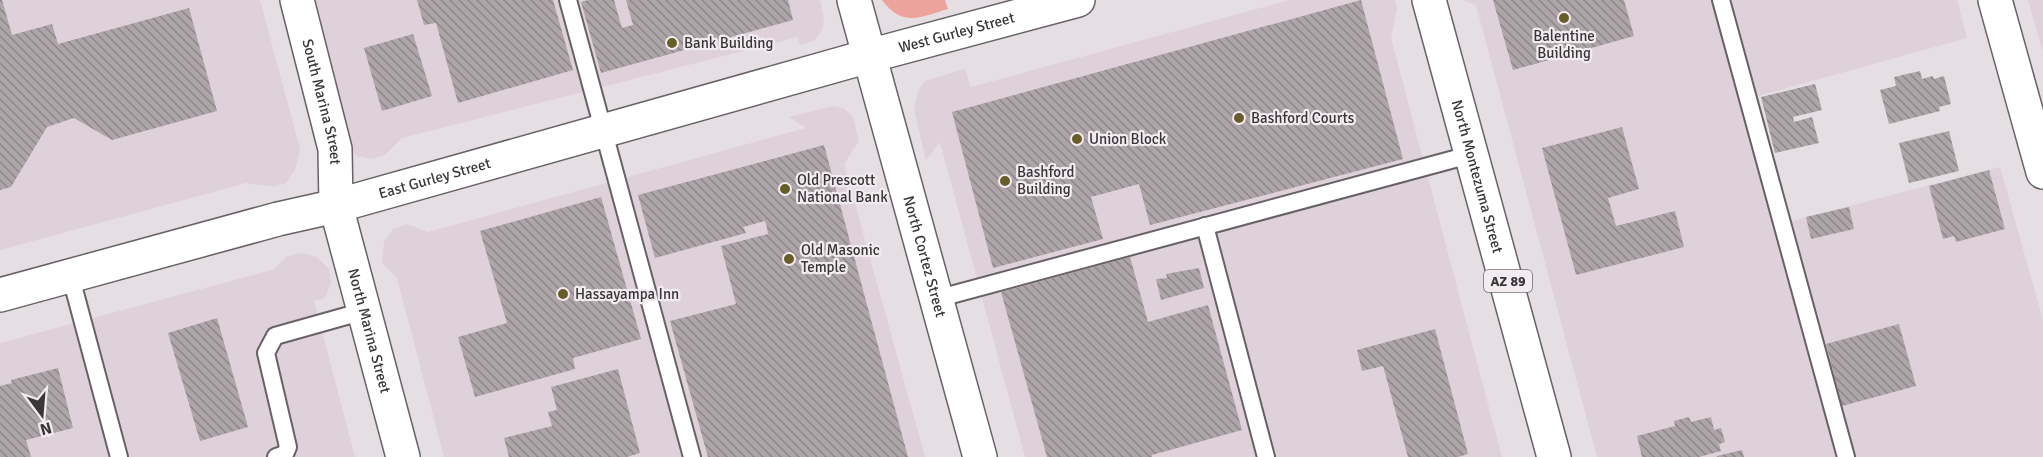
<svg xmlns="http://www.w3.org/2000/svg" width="2043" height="457" viewBox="0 0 2043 457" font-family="Signika,sans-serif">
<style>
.built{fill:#dfd1da}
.park{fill:#eca39b}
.building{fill:url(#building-back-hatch)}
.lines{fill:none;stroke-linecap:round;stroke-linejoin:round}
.service-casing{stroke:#686266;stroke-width:20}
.minor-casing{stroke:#686266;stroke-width:36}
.secondary-casing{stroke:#686266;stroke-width:36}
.primary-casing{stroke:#686266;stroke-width:36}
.service{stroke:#fff;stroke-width:16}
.minor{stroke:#fff;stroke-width:33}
.secondary{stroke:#fff;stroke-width:33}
.primary{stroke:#fff;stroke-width:33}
.poi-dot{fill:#665d2a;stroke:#f2ebf0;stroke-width:2}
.labels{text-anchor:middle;stroke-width:4.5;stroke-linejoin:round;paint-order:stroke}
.shield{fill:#f2ebf0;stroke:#706c6f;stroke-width:1.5}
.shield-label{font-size:14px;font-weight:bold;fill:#393638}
.street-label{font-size:15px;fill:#393638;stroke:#f2ebf0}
.poi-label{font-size:15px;fill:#393638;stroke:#f2ebf0;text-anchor:start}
</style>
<defs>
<pattern id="building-back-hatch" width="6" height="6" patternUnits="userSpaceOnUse" patternTransform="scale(1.5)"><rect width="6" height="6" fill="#ada5a7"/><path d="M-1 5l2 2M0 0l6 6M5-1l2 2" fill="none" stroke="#8e8789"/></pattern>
</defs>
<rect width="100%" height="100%" fill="#e5dee3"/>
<!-- built -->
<g class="built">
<path d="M0 0H260L300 149 295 170 286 183 274 187 246 183 0 250Z"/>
<path d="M306 0H820L824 19 823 28 815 40 800 45 798 37 402 138 385 155 371 159 357 156 346 145Z"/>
<path d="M1289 0H1395L1397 9 1391 38 1502 457H1025L940 142 926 160 914 110 918 91 925 81 965 69 971 87Z"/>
<path d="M1462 0H1957L1967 38 1758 96 1791 221 2000 167 2043 320V457H1597L1476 5Z"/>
<path d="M2028 0H2043V52Z"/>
<path d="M833 106 843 108 853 117 859 141 844 164 925 457H444L397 278 382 263 384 242 393 229 407 224 428 232 806 128 789 117Z"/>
<path d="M302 253 317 257 329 269 331 283 325 298 314 301 355 457H0V343L272 270 288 256Z"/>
</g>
<!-- park -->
<path class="park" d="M882 0H945L948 9C920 17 903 28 882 0Z"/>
<!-- building -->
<g class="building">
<path d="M0 0H2L12 35 52 24 58 44 189 8 217 111 112 140 74 118 47 127 11 187 0 190Z"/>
<path d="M417 0H553L573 70 458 103 436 23 424 25Z"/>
<path d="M588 0H614L622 28 633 25 626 0H788L793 20 601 73 581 2Z"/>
<path d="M1361 0 1403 159 1150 225 1139 184 1091 197 1103 239 993 268 952 112Z"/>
<path d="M1493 0H1624L1634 36 1513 70Z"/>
<path d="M413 34 432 96 382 111 364 48Z"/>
<path d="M1920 71 1922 79 1933 76 1934 79 1944 76 1951 104 1939 107 1940 111 1889 124 1880 90 1896 86 1894 77Z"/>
<path d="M1815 84 1822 110 1793 117 1794 122 1812 117 1819 143 1775 153 1761 97Z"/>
<path d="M1622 127 1639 189 1608 198 1616 226 1675 211 1684 247 1576 275 1542 148Z"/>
<path d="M1949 131 1959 171 1909 183 1899 143Z"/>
<path d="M824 145 908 457H708L670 321 736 304 721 246 768 234 767 228 765 221 743 227 746 233 655 258 638 195Z"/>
<path d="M1989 170 2005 229 1956 242 1954 236 1943 239 1929 186Z"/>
<path d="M601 197 641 339 573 358 575 369 475 397 458 337 507 323 480 231Z"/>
<path d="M1849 207 1854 229 1811 239 1806 217Z"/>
<path d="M1130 257 1148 322 1208 305 1242 430 1152 455V457H1047L1001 292Z"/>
<path d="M1199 268 1204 288 1161 300 1156 279 1167 278 1166 274Z"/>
<path d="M217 318 248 427 200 441 168 333Z"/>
<path d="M1899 324 1916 386 1842 406 1826 344Z"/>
<path d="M1435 329 1468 454 1458 457H1408L1383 366 1362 371 1357 350Z"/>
<path d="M58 368 73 428 26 440 31 457H0V386L12 383 11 380Z"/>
<path d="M618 369 640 453 627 457H509L504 438 552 426 548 412 557 410 551 387Z"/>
<path d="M1689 417 1691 422 1711 417 1714 430 1721 428 1725 442 1719 444 1721 451 1699 457H1642L1637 436 1675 426 1674 421Z"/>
<path d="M1742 450 1744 457H1717V456Z"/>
</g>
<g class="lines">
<defs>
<g id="service">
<path d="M568 0 692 457"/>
<path d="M1721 0 1846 457"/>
<path d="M1205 226 1266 457"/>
<path d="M70 274 119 457"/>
<path d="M936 299 1473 154"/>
<path d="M276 457 285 454 288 447 266 353 275 336 364 311"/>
</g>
<g id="minor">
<path id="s1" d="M297 0 335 149 336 206 403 457"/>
<path id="s2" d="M854 0 980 457"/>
<path d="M1995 0 2043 172"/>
</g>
<g id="secondary">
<path id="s3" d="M0 295 278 219 336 206 869 56 1078 0"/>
</g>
<g id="primary">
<path id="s4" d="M1429 0 1554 457"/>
</g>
</defs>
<!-- service casing -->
<use href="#service" class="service-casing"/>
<!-- minor casing -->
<use href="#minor" class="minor-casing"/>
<!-- secondary casing -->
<use href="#secondary" class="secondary-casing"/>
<!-- primary casing -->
<use href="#primary" class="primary-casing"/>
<!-- service -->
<use href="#service" class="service"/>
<!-- minor -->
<use href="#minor" class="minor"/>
<!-- secondary -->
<use href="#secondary" class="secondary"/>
<!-- primary -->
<use href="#primary" class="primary"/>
</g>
<!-- markers -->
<g class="poi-dot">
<circle cx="1564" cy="18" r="6"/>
<circle cx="672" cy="43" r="6"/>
<circle cx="1239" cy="118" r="6"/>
<circle cx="1077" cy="139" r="6"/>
<circle cx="1005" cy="181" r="6"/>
<circle cx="785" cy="189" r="6"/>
<circle cx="789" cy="259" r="6"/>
<circle cx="563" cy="294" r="6"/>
</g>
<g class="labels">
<!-- shield labels -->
<rect class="shield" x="1484" y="270" width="48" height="22" rx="4.5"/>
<g class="shield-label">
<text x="1508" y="286">AZ 89</text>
</g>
<!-- street labels -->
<g class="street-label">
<text dy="5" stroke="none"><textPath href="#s3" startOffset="992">West Gurley Street</textPath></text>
<text dy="5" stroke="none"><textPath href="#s1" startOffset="105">South Marina Street</textPath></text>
<text dy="5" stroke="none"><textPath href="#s4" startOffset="183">North Montezuma Street</textPath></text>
<text dy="5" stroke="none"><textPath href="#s3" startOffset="450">East Gurley Street</textPath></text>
<text dy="5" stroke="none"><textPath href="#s2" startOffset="266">North Cortez Street</textPath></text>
<text dy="5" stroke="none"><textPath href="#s1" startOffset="340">North Marina Street</textPath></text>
</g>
<!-- poi labels -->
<g class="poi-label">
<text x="1564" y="41" text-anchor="middle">Balentine<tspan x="1564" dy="17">Building</tspan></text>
<text x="684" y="48">Bank Building</text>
<text x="1251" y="123">Bashford Courts</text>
<text x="1089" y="144">Union Block</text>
<text x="1017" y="177">Bashford<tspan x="1017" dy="17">Building</tspan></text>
<text x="797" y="185">Old Prescott<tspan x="797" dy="17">National Bank</tspan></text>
<text x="801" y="255">Old Masonic<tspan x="801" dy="17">Temple</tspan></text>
<text x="575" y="299">Hassayampa Inn</text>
</g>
</g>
<!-- north arrow -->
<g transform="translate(42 415) rotate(164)" stroke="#f2ebf0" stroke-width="4.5" paint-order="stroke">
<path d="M0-4.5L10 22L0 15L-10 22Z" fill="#393638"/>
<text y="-9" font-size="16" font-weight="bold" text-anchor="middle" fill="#393638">N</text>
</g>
</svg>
